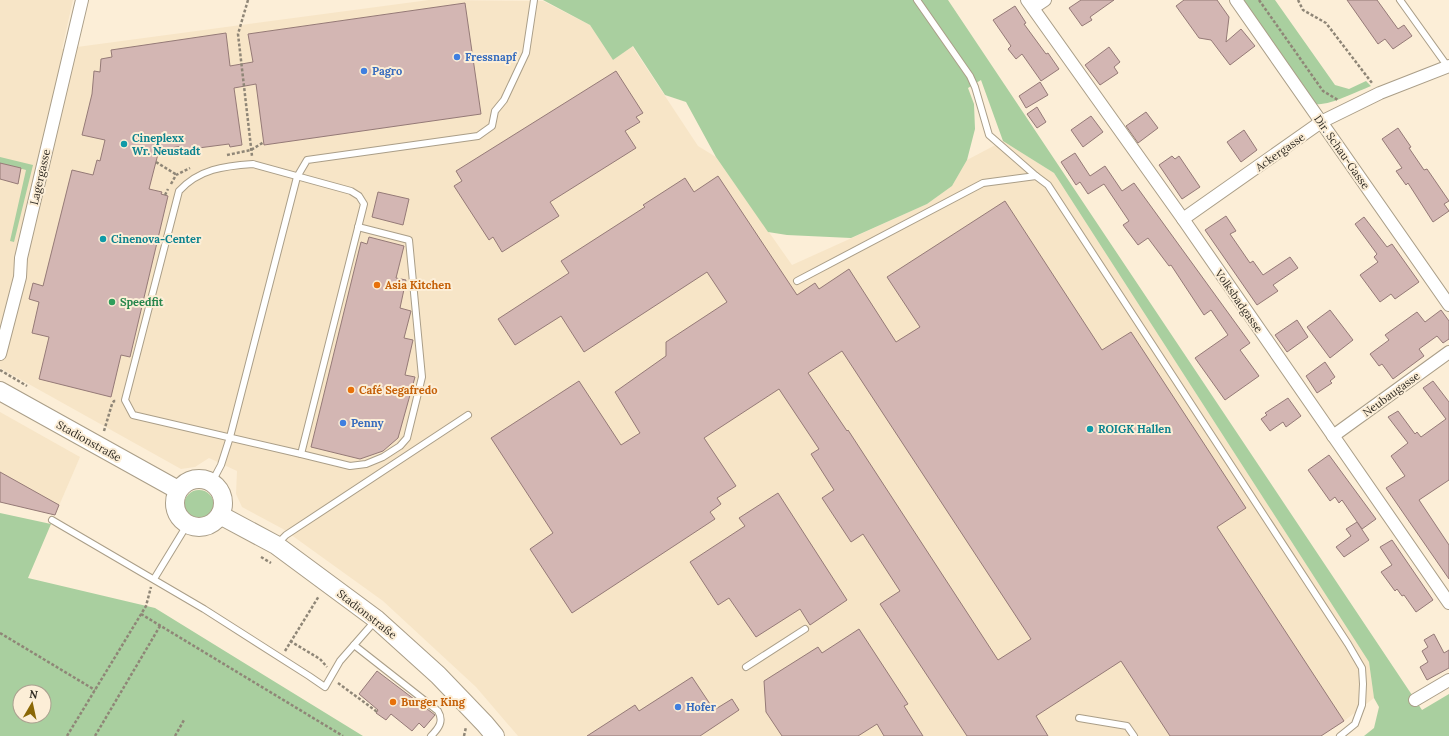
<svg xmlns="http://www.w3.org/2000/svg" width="1449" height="736" viewBox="0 0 1449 736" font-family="Lora,serif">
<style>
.built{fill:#f7e5c7}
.green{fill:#a9cf9f;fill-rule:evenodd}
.building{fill:#d3b6b3;stroke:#957a77;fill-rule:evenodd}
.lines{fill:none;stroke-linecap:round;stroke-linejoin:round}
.lane-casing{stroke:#aa9e88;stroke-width:8}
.street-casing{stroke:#aa9e88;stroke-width:14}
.secondary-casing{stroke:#aa9e88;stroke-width:20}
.path{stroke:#8f8677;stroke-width:2.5;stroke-dasharray:3 2;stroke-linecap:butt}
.lane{stroke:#fff;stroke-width:6}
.street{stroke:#fff;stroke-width:12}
.secondary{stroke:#fff;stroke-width:18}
.shop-dot{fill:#3f7fe0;stroke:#fceed7;stroke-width:1.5}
.culture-dot{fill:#0f9aa8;stroke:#fceed7;stroke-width:1.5}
.food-dot{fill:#e8710a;stroke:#fceed7;stroke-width:1.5}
.leisure-dot{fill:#2e9e5b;stroke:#fceed7;stroke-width:1.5}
.labels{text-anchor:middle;stroke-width:4;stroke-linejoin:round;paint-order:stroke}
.shop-label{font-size:11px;font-weight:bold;fill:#366cbe;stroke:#fceed7;text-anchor:start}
.culture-label{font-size:11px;font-weight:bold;fill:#0d838f;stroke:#fceed7;text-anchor:start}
.street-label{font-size:11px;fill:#302b23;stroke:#fceed7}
.food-label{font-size:11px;font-weight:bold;fill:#c56008;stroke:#fceed7;text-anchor:start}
.leisure-label{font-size:11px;font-weight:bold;fill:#27864d;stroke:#fceed7;text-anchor:start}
</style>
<rect width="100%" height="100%" fill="#fceed7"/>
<!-- built -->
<g class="built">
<path d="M0 0H73L62 49 429 0 543 1 590 25 613 60 632 46 698 146 716 157 792 265 927 204 952 186 967 160 1003 141 1054 173 1369 662 1374 698 1344 721 1321 736H518L476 687 383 601 283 529 242 507 236 494 237 471 209 458 195 467 181 469 0 368Z"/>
<path d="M0 412 80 457 55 515 0 502Z"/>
</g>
<!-- green -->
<g class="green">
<path d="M543 0H948L1422 710 1449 694V736H1364L1374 728 1379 707 1374 698 1369 662 1054 173 1003 141 981 80 968 88 974 104 975 129 967 160 952 186 927 204 851 238 787 235 768 232 716 157 686 102 665 95 633 46 613 60 590 25Z"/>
<path d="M1243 0H1275L1335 85 1349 89 1366 81 1371 86C1358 91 1329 106 1316 104Z"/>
<path d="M0 157 33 165 14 242 10 241 26 170 0 163Z"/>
<circle cx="199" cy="505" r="15"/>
<path d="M0 513 51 524 28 578 155 608 363 736H0ZM20 692H44V716H20Z"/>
</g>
<!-- building -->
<g class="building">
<path d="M1081 0H1114L1090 17 1092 20 1082 26 1069 8Z"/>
<path d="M1184 0H1217L1229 17 1226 42 1241 29 1255 46 1230 65 1211 40 1199 38 1176 6Z"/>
<path d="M1347 0H1377L1398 29 1404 25 1412 36 1393 49 1385 39 1378 44Z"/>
<path d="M465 3 481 114 264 145 256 84 234 88 242 145 230 147 229 144 183 150 182 146 159 150 149 189 162 192 161 194 168 196 130 357 121 355 111 397 39 379 49 337 32 333 39 302 29 299 33 283 43 286 72 170 93 175 97 160 100 161 105 140 82 135 92 94 94 71 100 72 101 59 112 57 111 50 226 33 230 66 253 62 248 34Z"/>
<path d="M1015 6 1026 23 1024 24 1046 54 1048 53 1059 69 1041 81 1022 54 1016 59 1008 49 1011 46 993 20Z"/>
<path d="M1109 47 1120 62 1114 67 1118 73 1100 85 1085 65Z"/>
<path d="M616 71 643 113 636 117 640 122 625 131 636 148 550 202 559 216 502 252 493 237 489 240 454 186 462 181 456 171Z"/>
<path d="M1040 82 1048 95 1026 108 1019 96Z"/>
<path d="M1037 107 1046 122 1037 128 1027 114Z"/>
<path d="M1146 112 1158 128 1138 143 1126 126Z"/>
<path d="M1091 116 1103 132 1083 147 1071 130Z"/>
<path d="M1398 128 1411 147 1409 148 1424 170 1427 169 1449 201 1444 204 1449 211 1433 222 1408 183 1406 185 1396 171 1402 168 1382 139Z"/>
<path d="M1244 130 1257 150 1241 162 1227 142Z"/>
<path d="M1075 153 1090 176 1105 166 1122 191 1134 183 1250 343 1240 350 1259 376 1225 400 1195 358 1228 335 1211 310 1204 315 1171 265 1169 266 1148 238 1138 245 1123 225 1129 221 1104 184 1088 194 1080 182 1076 185 1061 162Z"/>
<path d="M1172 156 1175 159 1179 156 1200 187 1182 199 1159 165Z"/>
<path d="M0 163 21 168 18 184 0 179Z"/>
<path d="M718 176 797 295 815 283 819 289 849 269 896 342 920 327 887 277 1005 201 1102 350 1131 332 1246 508 1217 527 1344 721 1321 736H1170L1121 661 1036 716 1048 736H967L880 604 900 591 863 534 851 542 822 498 834 490 811 454 819 449 779 389 704 438 736 486 717 498 721 504 710 512 715 519 572 613 530 549 553 533 491 438 579 381 621 445 640 433 615 392 666 356V342L727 302 707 272 584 352 561 316 515 345 498 319 569 273 561 261 645 207 643 205 685 178 694 192ZM842 351 1031 639 998 660 848 430 847 431 808 373Z"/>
<path d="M378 192 409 199 403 225 372 217Z"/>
<path d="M1226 216 1236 231 1230 234 1250 263 1253 261 1263 275 1290 257 1298 268 1273 285 1278 291 1257 305 1205 230Z"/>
<path d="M1364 217 1387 247 1392 244 1419 282 1395 299 1391 294 1380 302 1360 275 1378 262 1374 257 1377 254 1355 224Z"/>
<path d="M369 237 404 246 396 278 406 280 400 308 411 311 404 338 413 340 405 375 415 377 398 438 383 451 360 459 311 447 361 242 367 244Z"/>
<path d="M1330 310 1353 340 1330 358 1307 327Z"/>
<path d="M1441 310 1449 321V339L1443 343 1437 336 1419 349 1424 356 1393 379 1382 364 1379 366 1370 354 1389 340 1385 335 1417 312 1425 322Z"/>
<path d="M1297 320 1308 337 1287 352 1275 335Z"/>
<path d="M1325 362 1335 377 1330 381 1332 383 1317 393 1306 376Z"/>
<path d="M1433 381 1449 402V480L1419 500 1449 545V579L1386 488 1405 476 1391 456 1408 443 1388 417 1398 411 1415 434 1417 432 1421 437 1446 419 1423 388Z"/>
<path d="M1288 398 1301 416 1286 427 1283 422 1270 431 1261 419 1267 415 1265 413Z"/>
<path d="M1329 455 1376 519 1362 529 1342 500 1339 503 1335 497 1330 501 1308 470Z"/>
<path d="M0 472 59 505 55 515 0 502Z"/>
<path d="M778 493 847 600 810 625 800 609 756 637 729 598 718 605 690 562 745 526 739 518Z"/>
<path d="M1357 522 1369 540 1344 557 1336 547 1351 536 1346 529Z"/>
<path d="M1392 540 1433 600 1416 612 1404 595 1402 596 1397 589 1395 591 1381 572 1392 565 1380 547Z"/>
<path d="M859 629 908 704 904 706 923 736H884L877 724 858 736H782L766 712 764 681 818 647 822 653Z"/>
<path d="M1434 634 1444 653 1449 650V668L1427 680 1420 667 1428 662 1422 651 1428 647 1424 640Z"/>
<path d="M377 671 435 715 424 728 419 723 412 731 391 714 386 720 376 713 378 710 359 694Z"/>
<path d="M692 677 714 710 732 699 739 710 700 736H587L635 705 639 711Z"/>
</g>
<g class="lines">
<defs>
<g id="lane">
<path d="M917 0 970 76 975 87 989 135 1036 176"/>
<path d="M1400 0 1448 67"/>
<path d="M253 164 351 191 359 196 364 204 301 454 133 415 125 400 179 191C199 169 224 166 253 164Z"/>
<path d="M797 281 983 183 1036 176 1048 185 1348 644 1362 668 1363 684 1362 705 1355 724 1340 736"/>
<path d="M301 454 350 466 366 464 383 457 400 446 407 438 422 377 409 240 358 227"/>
<path d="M212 482 221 465 230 437 297 177 307 160 478 136 492 126 495 111 504 100 526 53 534 0"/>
<path d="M52 520 204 609 309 676 325 687 340 661 375 621"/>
<path d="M277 544 286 535 468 415"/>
<path d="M154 579 187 525"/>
<path d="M354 645 438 711C444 721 439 728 431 736"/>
<path d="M746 667 805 629"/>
<path d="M1079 718 1127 726 1134 736"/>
</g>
<g id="street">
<path d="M1027 0 1183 219 1449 603"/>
<path d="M1236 0 1449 305"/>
<path d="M1033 8 1045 0"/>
<path d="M1183 219 1321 122 1380 93 1449 66"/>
<path d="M0 354 20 277 21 258 82 0"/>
<path d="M1333 436 1449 352"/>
<path d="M1415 700 1449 680"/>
</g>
<g id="secondary">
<path d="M0 391 178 490"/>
<circle cx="199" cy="503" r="24"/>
<path d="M220 515 276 545 376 619 438 675 485 724 495 736"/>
</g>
</defs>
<!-- lane casing -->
<use href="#lane" class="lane-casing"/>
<!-- street casing -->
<use href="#street" class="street-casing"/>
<!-- secondary casing -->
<use href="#secondary" class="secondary-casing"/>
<!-- path -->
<g class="path">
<path d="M248 0 238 34 252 156"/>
<path d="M1259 0 1323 91 1338 100"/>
<path d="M1298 0 1303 10 1326 23 1372 83"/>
<path d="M227 155 251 150 264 142"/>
<path d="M156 162 177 175"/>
<path d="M171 184 176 175 190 168"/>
<path d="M165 195 168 189"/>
<path d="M0 370 27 386"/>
<path d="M104 431 112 404 114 401H117"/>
<path d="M261 557 271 563"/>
<path d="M141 614 343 736"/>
<path d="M0 633 95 690"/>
<path d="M290 641 320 659 327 667"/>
<path d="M285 651 319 596"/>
<path d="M338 683 376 711 377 710"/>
<path d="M67 736 146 606 151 587"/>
<path d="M95 736 160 626"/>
<path d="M175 736 184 720"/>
<path d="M464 736 466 727"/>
</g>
<!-- lane -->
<use href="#lane" class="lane"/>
<!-- street -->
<use href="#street" class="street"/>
<!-- secondary -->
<use href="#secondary" class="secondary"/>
</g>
<!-- markers -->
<g class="shop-dot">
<circle cx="457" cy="57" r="4"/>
<circle cx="364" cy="71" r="4"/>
<circle cx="343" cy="423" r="4"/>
<circle cx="678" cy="707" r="4"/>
</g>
<g class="culture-dot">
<circle cx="124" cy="144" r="4"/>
<circle cx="103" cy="239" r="4"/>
<circle cx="1090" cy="429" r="4"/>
</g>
<g class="food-dot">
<circle cx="377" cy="285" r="4"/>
<circle cx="351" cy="390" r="4"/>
<circle cx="393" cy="702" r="4"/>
</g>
<circle class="leisure-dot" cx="112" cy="302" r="4"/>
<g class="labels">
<!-- shop labels -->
<g class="shop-label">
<text x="465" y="61">Fressnapf</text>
<text x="372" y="75">Pagro</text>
<text x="351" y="427">Penny</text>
<text x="686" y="711">Hofer</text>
</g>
<!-- culture labels -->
<g class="culture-label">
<text x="132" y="142">Cineplexx<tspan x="132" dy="13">Wr. Neustadt</tspan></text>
<text x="111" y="243">Cinenova-Center</text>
<text x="1098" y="433">ROIGK Hallen</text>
</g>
<!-- street labels -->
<g class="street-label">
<text transform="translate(1280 152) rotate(-35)" y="4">Ackergasse</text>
<text transform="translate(1342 152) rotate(55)" y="4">Dir. Schau-Gasse</text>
<text transform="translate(40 177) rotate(-77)" y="4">Lagergasse</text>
<text transform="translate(1239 301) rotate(55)" y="4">Volksbadgasse</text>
<text transform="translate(1391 394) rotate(-36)" y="4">Neubaugasse</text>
<text transform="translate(89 441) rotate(29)" y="4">Stadionstraße</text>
<text transform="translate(367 614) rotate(38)" y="4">Stadionstraße</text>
</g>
<!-- food labels -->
<g class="food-label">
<text x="385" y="289">Asia Kitchen</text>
<text x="359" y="394">Café Segafredo</text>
<text x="401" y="706">Burger King</text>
</g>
<!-- leisure labels -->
<g class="leisure-label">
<text x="120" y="306">Speedfit</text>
</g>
</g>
<!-- north arrow -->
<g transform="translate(32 704) rotate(9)"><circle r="19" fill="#fceed7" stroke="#aaa08f"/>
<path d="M0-3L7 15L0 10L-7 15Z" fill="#8a6705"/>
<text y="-6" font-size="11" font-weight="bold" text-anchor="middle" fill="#302b23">N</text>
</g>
</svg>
